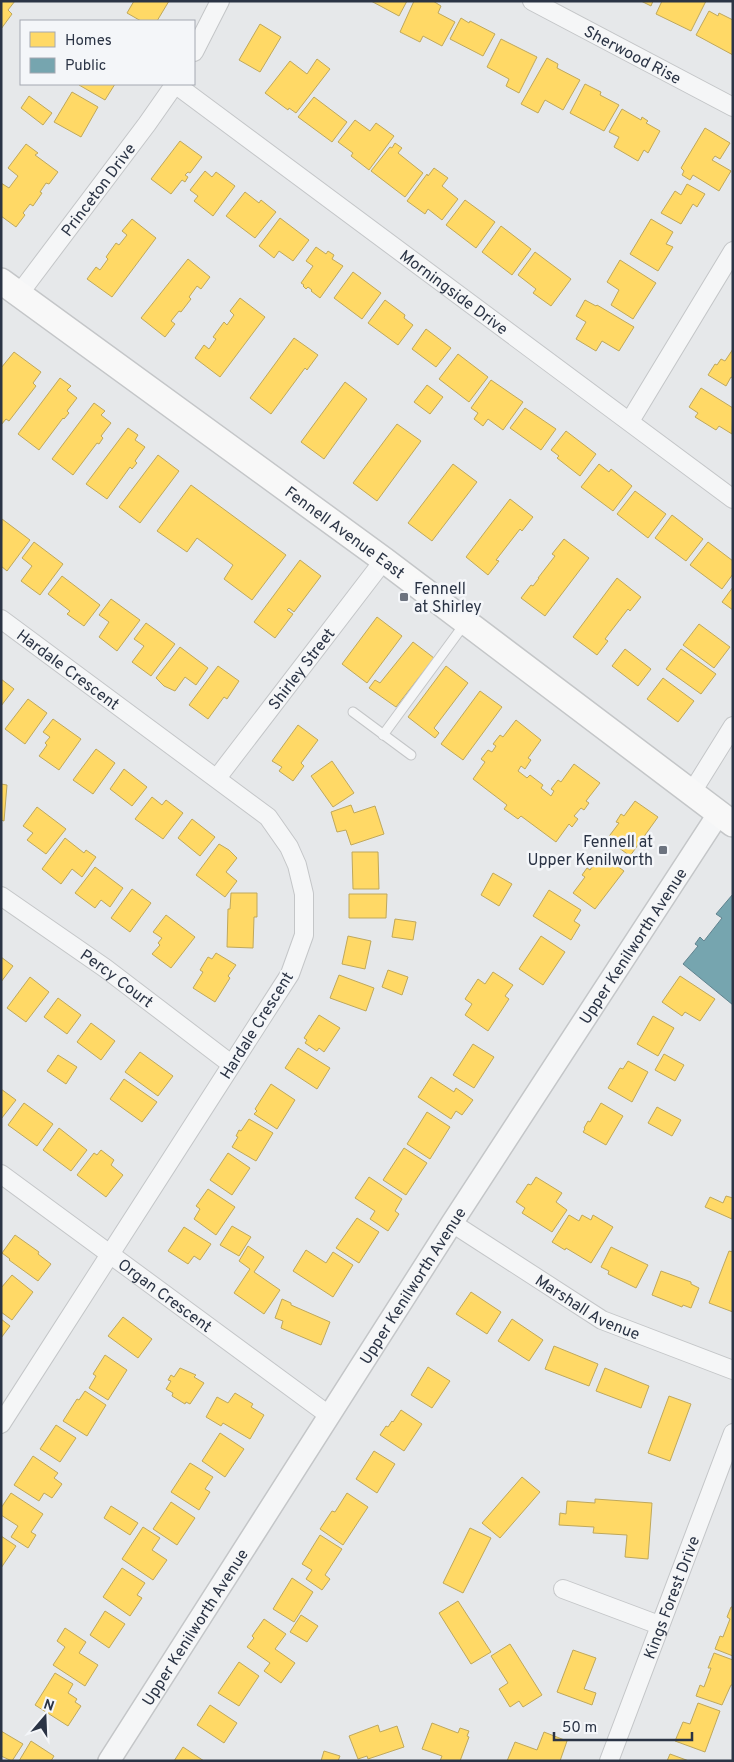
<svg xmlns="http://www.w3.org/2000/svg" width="734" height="1762" viewBox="0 0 734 1762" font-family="Overpass,sans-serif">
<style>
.homes{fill:#ffd966;stroke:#bfa85c}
.public{fill:#76a5af;stroke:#60838f}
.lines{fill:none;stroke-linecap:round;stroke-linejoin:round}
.service-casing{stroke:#c4c6c8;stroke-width:11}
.minor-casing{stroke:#c4c6c8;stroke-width:20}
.tertiary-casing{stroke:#c4c6c8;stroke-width:24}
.secondary-casing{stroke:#c4c6c8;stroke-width:28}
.service{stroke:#f5f6f7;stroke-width:9}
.minor{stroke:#f5f6f7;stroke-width:18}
.tertiary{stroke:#f5f6f7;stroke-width:21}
.secondary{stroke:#f8f8f8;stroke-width:25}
.poi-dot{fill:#6c737f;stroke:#f4f6f9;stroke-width:2}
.labels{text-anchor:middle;stroke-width:5;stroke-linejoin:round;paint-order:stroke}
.street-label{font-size:16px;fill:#2b3445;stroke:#f4f6f9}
.poi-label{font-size:16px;fill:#2b3445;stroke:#f4f6f9;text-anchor:start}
</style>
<rect width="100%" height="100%" fill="#e6e8ea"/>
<!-- homes -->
<g class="homes">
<path d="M1 1H15L8 10 12 14 1 29Z"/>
<path d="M134 1H169L157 21H141L127 13Z"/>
<path d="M371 1H407L399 16Z"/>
<path d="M414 1H433L441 6 438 13 455 22 442 46 423 36 420 42 400 32Z"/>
<path d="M641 1H653L651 6Z"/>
<path d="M662 1H706L691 31 656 14Z"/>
<path d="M709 11 718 16 719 13 733 20V55L696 35Z"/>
<path d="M461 18 469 23 470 21 495 34 483 56 450 39Z"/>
<path d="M260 24 281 37 260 72 239 60Z"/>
<path d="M501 39 537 57 519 93 506 86 509 79 487 67Z"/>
<path d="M547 58 558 64 557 68 580 80 563 110 545 100 538 113 521 104Z"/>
<path d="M317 59 330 69 296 113 289 108 288 110 265 93 290 61 307 74Z"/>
<path d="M80 84H115L105 100 79 85Z"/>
<path d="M585 84 601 92 600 95 619 105 604 131 570 113Z"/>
<path d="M72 92 98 107 81 137 54 122Z"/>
<path d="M29 96 52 113 43 125 21 108Z"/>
<path d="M314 97 347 122 332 142 298 117Z"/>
<path d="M622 109 641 120 642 117 648 121 646 123 660 131 648 153 644 150 638 161 614 147 619 137 609 132Z"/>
<path d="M355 120 370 131 376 123 394 136 369 170 351 156 353 153 338 142Z"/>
<path d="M705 128 730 143 720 159 715 156 712 160 731 171 719 191 693 175 690 180 682 175 684 171 681 168Z"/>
<path d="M180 141 202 157 190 173 188 172 185 175 188 177 185 182 182 180 171 194 151 179Z"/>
<path d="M395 143 402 148 398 153 423 173 405 197 371 171 390 147 392 148Z"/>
<path d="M26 144 38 153 35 155 58 172 49 184 46 183 40 192 42 193 33 206 30 204 23 213 25 215 16 227 1 216V183L9 188 18 176 8 168Z"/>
<path d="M434 168 448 178 442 186 458 199 442 220 428 209 425 214 407 201 427 174 428 176Z"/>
<path d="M205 171 212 177 216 172 235 186 213 216 194 201 198 196 190 190Z"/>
<path d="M687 184 705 194 697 207 693 204 681 224 661 213 675 191 681 195Z"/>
<path d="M245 192 259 203 261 200 276 212 255 238 226 216Z"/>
<path d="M465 200 495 222 476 248 446 225Z"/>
<path d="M280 218 309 240 293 261 279 251 274 258 259 246Z"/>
<path d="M132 219 156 238 112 297 87 279 96 267 100 270 108 259 106 257 116 243 119 245 127 235 122 231Z"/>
<path d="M651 219 673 232 666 244 673 247 658 271 630 254Z"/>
<path d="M501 226 531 249 512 275 482 252Z"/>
<path d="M316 247 326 254 328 251 334 255 332 259 343 266 320 298 311 291 312 290 308 287 306 289 303 286 304 285 301 283 313 266 306 261Z"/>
<path d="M535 252 571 279 551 306 533 293 536 289 518 275Z"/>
<path d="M188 259 210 277 201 289 197 286 189 297 191 299 181 312 179 311 171 321 175 324 165 337 141 318Z"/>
<path d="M620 260 656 283 633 319 611 305 619 290 607 282Z"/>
<path d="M353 272 381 293 362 319 334 298Z"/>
<path d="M240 298 265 317 220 377 195 358 204 345 209 349 216 339 213 337 224 322 227 325 234 315 230 311Z"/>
<path d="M385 300 405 315 404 318 413 325 398 345 368 323Z"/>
<path d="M585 300 596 306 597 305 634 327 619 351 602 341 596 351 576 339 586 322 576 316Z"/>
<path d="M426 329 451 348 436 367 412 349Z"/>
<path d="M294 338 318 355 307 370 305 368 271 414 250 398Z"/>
<path d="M733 349V378L731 377 726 386 708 375 715 364 717 365 721 359 725 361Z"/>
<path d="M14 352 41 372 33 383 36 386 9 421 6 419 1 425V368Z"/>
<path d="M458 354 488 377 469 402 439 379Z"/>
<path d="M60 378 71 386 67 390 77 398 67 411 69 413 64 419 63 418 39 450 18 434Z"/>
<path d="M491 380 523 402 503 430 488 419 483 426 474 419 478 413 471 408Z"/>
<path d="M345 382 367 399 324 459 301 442Z"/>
<path d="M427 385 443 397 430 414 414 402Z"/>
<path d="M701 388 733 408 732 434 719 426 716 430 695 417 698 413 689 407Z"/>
<path d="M94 403 105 411 101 415 111 423 101 436 103 438 99 444 97 443 73 475 52 459Z"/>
<path d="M525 408 556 429 541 450 510 428Z"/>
<path d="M397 424 421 441 377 501 353 483Z"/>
<path d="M128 428 138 435 135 440 145 447 135 461 137 463 132 469 130 467 107 499 86 484Z"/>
<path d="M566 431 596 454 580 476 557 458 559 456 551 450Z"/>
<path d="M158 455 179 471 140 523 119 507Z"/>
<path d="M453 464 477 482 432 541 408 523Z"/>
<path d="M599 464 609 472 611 469 632 486 613 511 581 487Z"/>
<path d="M191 485 286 555 252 600 224 579 233 565 197 538 187 552 157 531Z"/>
<path d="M635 491 666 514 648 538 617 514Z"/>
<path d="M510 499 533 517 522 531 520 529 496 560 499 561 488 575 466 557Z"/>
<path d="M672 515 703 539 686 561 655 538Z"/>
<path d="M2 519 30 540 7 571 1 566Z"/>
<path d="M564 539 589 558 545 616 521 598 531 585 533 586 539 578H538L555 556 552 554Z"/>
<path d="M34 542 63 564 40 595 21 581 32 566 22 558Z"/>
<path d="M708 542 733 561V574L722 589 690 565Z"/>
<path d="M300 560 321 576 294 612 289 608 287 610 293 614 275 638 254 622Z"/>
<path d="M62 576 100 605 84 626 67 614 70 611 48 594Z"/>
<path d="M617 578 641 597 630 611 628 609 605 639 608 641 597 655 573 637Z"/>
<path d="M733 587V610L722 602Z"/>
<path d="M111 599 140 620 117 651 99 637 109 622 99 615Z"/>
<path d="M377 617 402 636 367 683 342 664Z"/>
<path d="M146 623 175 644 151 676 132 662 144 646 134 639Z"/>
<path d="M699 624 730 647 714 668 683 645Z"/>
<path d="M413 642 434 658 396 707 369 688 375 680 380 683Z"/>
<path d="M180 647 208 668 196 685 185 677 175 691 164 686 156 678Z"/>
<path d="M625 649 651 669 638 686 612 666Z"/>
<path d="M681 649 716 674 701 694 666 669Z"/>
<path d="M218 666 239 681 227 699 224 697 208 719 189 705Z"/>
<path d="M446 666 468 683 434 728 439 733 435 738 408 717Z"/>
<path d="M663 678 694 701 678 722 647 699Z"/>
<path d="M1 679 14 689 1 706Z"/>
<path d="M480 691 502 707 463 760 441 744Z"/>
<path d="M28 699 47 713 25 744 5 729Z"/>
<path d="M53 719 81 739 59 770 39 756 47 745 45 743 50 737 43 732Z"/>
<path d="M516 720 541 740 528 758 531 760 525 769 521 766 518 771 527 778 530 775 543 785 541 788 551 796 554 791 551 789 558 780 561 782 574 764 600 783 586 801 589 803 584 810 581 808 574 816 578 819 572 827 569 824 556 842 521 816 518 819 504 809 507 805 473 779 485 762 481 759 488 750 492 752 496 746 493 744 500 735 503 737Z"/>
<path d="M298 725 318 740 301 763 304 766 293 781 279 771 282 767 272 761Z"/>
<path d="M96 749 115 763 93 794 73 780Z"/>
<path d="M332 761 354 793 333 807 311 776Z"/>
<path d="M124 769 147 787 132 806 110 789Z"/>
<path d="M1 784 7 785 4 821 1 820Z"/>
<path d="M152 797 162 805 166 800 183 813 163 839 135 819Z"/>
<path d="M635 801 658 817 630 856 607 839 619 823 616 822 621 814 624 816Z"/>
<path d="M351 805 354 813 375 806 384 834 351 845 346 830 337 832 331 812Z"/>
<path d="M37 807 66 829 46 854 27 840 33 833 23 826Z"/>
<path d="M192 819 215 837 200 856 178 838Z"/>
<path d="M65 838 84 853 86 850 96 857 82 877 72 869 61 884 42 869Z"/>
<path d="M219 844 229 850 237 858 226 872 237 881 225 897 196 875Z"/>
<path d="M352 852H378L379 889H353Z"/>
<path d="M601 854 624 871 595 909 573 893 585 877 582 875 587 868 590 870Z"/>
<path d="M95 867 123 888 110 907 101 900 95 908 75 893Z"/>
<path d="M493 873 512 884 499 906 481 895Z"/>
<path d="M132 889 151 903 130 932 111 918Z"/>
<path d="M549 890 581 910 574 921 580 925 571 940 533 916Z"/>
<path d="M231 893H257V917H254L253 948 227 947 228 909H230Z"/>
<path d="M349 894H387L386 918H349Z"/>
<path d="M166 915 195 937 171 968 152 954 160 945 158 943 162 938 153 932Z"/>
<path d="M395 919 416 922 413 940 392 937Z"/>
<path d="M348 936 371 941 365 969 342 964Z"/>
<path d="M541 936 565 952 543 985 519 969Z"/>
<path d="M216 953 236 965 228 976 230 978 215 1002 193 988 203 972 200 970 208 957 212 959Z"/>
<path d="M1 957 13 966 1 982Z"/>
<path d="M388 970 408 977 402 995 382 987Z"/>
<path d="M493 972 513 985 505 996 509 999 488 1031 465 1015 472 1004 465 999 478 979 485 984Z"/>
<path d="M339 975 374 988 366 1011 330 998Z"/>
<path d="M680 976 715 999 700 1021 685 1012 682 1016 662 1002Z"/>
<path d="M30 977 49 992 26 1022 7 1008Z"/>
<path d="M58 998 81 1015 67 1034 44 1017Z"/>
<path d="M319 1015 340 1028 324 1052 319 1048 317 1051 305 1043 307 1040 304 1038Z"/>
<path d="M653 1016 674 1028 658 1056 637 1044Z"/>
<path d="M91 1023 115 1041 101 1060 77 1042Z"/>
<path d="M473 1044 494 1057 474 1088 453 1075Z"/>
<path d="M298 1048 330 1068 317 1089 285 1068Z"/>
<path d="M140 1052 173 1076 158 1096 125 1072Z"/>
<path d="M664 1054 684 1065 675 1081 655 1070Z"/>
<path d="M58 1055 77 1067 66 1084 47 1071Z"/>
<path d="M628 1061 648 1072 632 1102 608 1088 620 1068 623 1069Z"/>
<path d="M431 1077 454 1092 456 1088 473 1100 462 1115 456 1111 451 1119 418 1097Z"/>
<path d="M124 1079 157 1102 142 1122 110 1099Z"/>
<path d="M271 1084 295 1100 277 1129 254 1114 257 1111 255 1109Z"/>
<path d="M1 1089 16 1100 1 1119Z"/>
<path d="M24 1103 53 1124 37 1146 8 1125Z"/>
<path d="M601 1103 623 1116 606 1145 583 1132 585 1129 584 1128 588 1121 590 1122Z"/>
<path d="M657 1107 681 1120 672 1136 648 1123Z"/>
<path d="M427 1112 450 1127 430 1159 407 1144Z"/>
<path d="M249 1119 273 1133 256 1161 232 1147 238 1137 236 1136 239 1130 241 1131Z"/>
<path d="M59 1128 87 1150 71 1171 43 1150Z"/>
<path d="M404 1148 427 1163 406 1195 383 1180Z"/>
<path d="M101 1150 114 1160 111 1165 123 1175 106 1197 77 1175 94 1153 97 1155Z"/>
<path d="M228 1153 250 1168 232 1195 210 1180Z"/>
<path d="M369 1177 402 1199 395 1211 399 1214 388 1231 370 1219 375 1211 355 1198Z"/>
<path d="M536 1177 562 1193 556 1202 567 1210 552 1232 522 1213 525 1208 516 1202 528 1184 531 1185Z"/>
<path d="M208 1189 235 1207 216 1235 194 1219 200 1209 196 1206Z"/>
<path d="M726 1196 733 1198 732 1219 705 1207 710 1197 723 1203Z"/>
<path d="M569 1215 579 1221 582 1215 591 1220 593 1215 613 1227 591 1263 566 1248 565 1250 552 1242Z"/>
<path d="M357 1218 379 1232 359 1263 336 1248Z"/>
<path d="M232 1226 251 1237 239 1256 220 1245Z"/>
<path d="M184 1227 211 1244 200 1260 194 1256 188 1264 168 1251Z"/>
<path d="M15 1235 39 1252 38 1254 51 1264 38 1281 9 1260 10 1259 2 1253Z"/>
<path d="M248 1246 264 1257 254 1272 280 1290 264 1314 234 1293 250 1269 239 1261Z"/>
<path d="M611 1247 648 1265 636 1288 608 1274 609 1271 601 1267Z"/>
<path d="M306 1250 326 1263 333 1252 353 1265 333 1297 293 1271Z"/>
<path d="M729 1251 733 1252V1312L709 1303Z"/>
<path d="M661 1271 691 1282V1284L699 1288 691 1308 683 1305 682 1307 652 1295Z"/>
<path d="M12 1275 33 1292 12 1320 1 1312V1288Z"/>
<path d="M471 1292 501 1312 487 1334 456 1314Z"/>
<path d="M282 1299 291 1303V1305L330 1322 321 1345 281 1328 283 1321 275 1318Z"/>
<path d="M123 1317 152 1339 138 1358 108 1336Z"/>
<path d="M1 1319 10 1326 1 1338Z"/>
<path d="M512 1319 543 1340 529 1361 498 1341Z"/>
<path d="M554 1346 598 1364 589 1386 545 1369Z"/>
<path d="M105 1355 127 1370 108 1400 89 1388 96 1376 93 1374Z"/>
<path d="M428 1367 450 1381 432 1408 411 1395Z"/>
<path d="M180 1368 196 1375 194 1377 204 1383 190 1404 186 1402 185 1404 172 1396 173 1393 166 1389 171 1381 168 1380 171 1375 174 1377Z"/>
<path d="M605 1368 649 1386 641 1408 596 1391Z"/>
<path d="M85 1391 106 1405 87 1436 63 1421 77 1399 79 1400Z"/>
<path d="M235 1393 253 1404 251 1407 264 1415 250 1439 223 1423 221 1426 206 1417 217 1397 228 1403Z"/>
<path d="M669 1396 691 1404 670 1461 648 1453Z"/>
<path d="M401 1410 422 1424 404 1451 380 1435 386 1426 388 1427 392 1421 393 1422Z"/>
<path d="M56 1425 76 1438 60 1462 40 1449Z"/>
<path d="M220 1433 244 1449 225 1477 202 1461Z"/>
<path d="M374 1451 395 1464 377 1493 356 1479Z"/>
<path d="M33 1456 58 1473 54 1478 62 1484 52 1498 44 1493 39 1501 14 1485Z"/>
<path d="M190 1463 213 1477 205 1489 210 1492 199 1510 171 1492Z"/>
<path d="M522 1477 540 1492 500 1538 482 1523Z"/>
<path d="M11 1493 43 1514 31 1532 36 1535 28 1548 11 1537 18 1526 1 1515V1508Z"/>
<path d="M347 1493 368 1507 343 1545 320 1529 332 1511 335 1512Z"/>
<path d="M595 1499 652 1503 648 1559 625 1557 627 1535 593 1533 594 1527 559 1525 560 1513 566 1514 567 1501 595 1503Z"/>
<path d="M171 1502 195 1518 177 1545 153 1529Z"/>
<path d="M111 1506 138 1523 130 1535 104 1518Z"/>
<path d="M143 1527 160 1538 152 1550 167 1560 153 1580 122 1559Z"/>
<path d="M470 1528 491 1538 463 1593 443 1583Z"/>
<path d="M320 1535 342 1549 325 1575 330 1579 322 1590 306 1579 312 1570 302 1564Z"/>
<path d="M1 1536 16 1546 1 1568Z"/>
<path d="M122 1568 145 1583 137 1595 142 1598 130 1616 103 1597Z"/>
<path d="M292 1578 313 1592 294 1622 273 1609Z"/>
<path d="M458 1601 491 1652 471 1664 439 1613Z"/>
<path d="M731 1607H733V1656L715 1649 720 1636 723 1637 730 1619 727 1617Z"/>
<path d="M105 1611 125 1624 109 1648 90 1635Z"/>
<path d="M301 1615 318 1626 307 1642 290 1632Z"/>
<path d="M264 1619 286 1634 275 1649 295 1663 281 1683 264 1671 270 1663 247 1647 254 1638 252 1636Z"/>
<path d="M65 1628 86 1642 79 1653 98 1665 85 1686 53 1665 65 1647 57 1641Z"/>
<path d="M510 1644 542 1695 523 1707 519 1701 510 1707 499 1689 508 1683 491 1656Z"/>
<path d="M573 1650 596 1658 584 1689 596 1693 592 1705 557 1692Z"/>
<path d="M714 1653 733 1660V1685H731L722 1705 696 1696 700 1685 704 1687 711 1668H708Z"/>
<path d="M239 1662 259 1676 239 1706 218 1693Z"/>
<path d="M55 1673 73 1684 68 1693 77 1699 75 1702 81 1706 68 1726 35 1705Z"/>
<path d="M698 1703 720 1711 705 1752 675 1741 683 1722 690 1724Z"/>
<path d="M210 1705 237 1723 224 1743 197 1725Z"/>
<path d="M432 1723 458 1733 460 1728 469 1731 467 1736 469 1737 460 1761H440L442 1756 422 1749Z"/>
<path d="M378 1725 380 1732 397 1726 404 1747 368 1759 367 1756 358 1759 349 1736Z"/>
<path d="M1 1731 23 1744 12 1761 1 1756Z"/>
<path d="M544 1732 567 1741 560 1761H507L515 1742 537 1750Z"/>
<path d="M31 1741 54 1756 51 1761H19Z"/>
<path d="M183 1747 204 1761H174Z"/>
<path d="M324 1751 340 1756 338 1761H321Z"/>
<path d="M670 1754 689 1761H667Z"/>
</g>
<!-- public -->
<path class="public" d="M733 894V1005L683 964 698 946 695 944 700 937 704 941 722 918 716 914Z"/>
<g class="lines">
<defs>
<g id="service">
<path d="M353 712 411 755"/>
<path d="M383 735 466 622"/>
</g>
<g id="minor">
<path id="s1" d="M532 1 733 107"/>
<path d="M194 52 220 1"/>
<path id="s2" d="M175 84 733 499"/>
<path id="s3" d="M19 294 147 124 175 84"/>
<path d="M630 421 733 251"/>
<path id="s4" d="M1 619 268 817 289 847 297 865 304 894V935L290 974 1 1424"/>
<path id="s5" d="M217 778 384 560"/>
<path d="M692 792 733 726"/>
<path id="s6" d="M1 896 105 968 231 1064"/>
<path id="s7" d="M1 1174 330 1416"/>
<path id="s8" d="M452 1223 602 1320 733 1370"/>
<path d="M563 1589 659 1625"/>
<path id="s9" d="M609 1761 733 1433"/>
</g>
<g id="tertiary">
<path id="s10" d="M109 1761 452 1223 719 813"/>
</g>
<g id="secondary">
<path id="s11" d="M1 281 384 560 733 824"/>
</g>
</defs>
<!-- service casing -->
<use href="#service" class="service-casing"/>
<!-- minor casing -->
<use href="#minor" class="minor-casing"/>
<!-- tertiary casing -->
<use href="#tertiary" class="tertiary-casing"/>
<!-- secondary casing -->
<use href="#secondary" class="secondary-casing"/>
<!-- service -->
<use href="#service" class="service"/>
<!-- minor -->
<use href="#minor" class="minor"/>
<!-- tertiary -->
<use href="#tertiary" class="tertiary"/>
<!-- secondary -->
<use href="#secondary" class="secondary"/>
</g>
<!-- markers -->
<g class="poi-dot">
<rect x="399" y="592" width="10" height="10" rx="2.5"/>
<rect x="658" y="845" width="10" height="10" rx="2.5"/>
</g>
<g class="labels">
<!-- street labels -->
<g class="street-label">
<text dy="6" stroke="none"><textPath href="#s1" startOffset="114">Sherwood Rise</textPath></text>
<text dy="6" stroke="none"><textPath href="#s3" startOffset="131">Princeton Drive</textPath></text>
<text dy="6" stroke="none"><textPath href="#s2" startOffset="348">Morningside Drive</textPath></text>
<text dy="6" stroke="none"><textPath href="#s11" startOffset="426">Fennell Avenue East</textPath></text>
<text dy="6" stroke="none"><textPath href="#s4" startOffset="84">Hardale Crescent</textPath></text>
<text dy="6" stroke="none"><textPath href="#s5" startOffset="138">Shirley Street</textPath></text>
<text dy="6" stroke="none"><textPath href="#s10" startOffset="969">Upper Kenilworth Avenue</textPath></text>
<text dy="6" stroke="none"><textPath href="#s6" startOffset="142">Percy Court</textPath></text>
<text transform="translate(256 1025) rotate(-58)" y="6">Hardale Crescent</text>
<text dy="6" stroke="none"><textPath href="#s10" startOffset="564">Upper Kenilworth Avenue</textPath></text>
<text dy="6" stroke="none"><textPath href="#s7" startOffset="204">Organ Crescent</textPath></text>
<text dy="6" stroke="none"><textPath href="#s8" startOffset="160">Marshall Avenue</textPath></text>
<text dy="6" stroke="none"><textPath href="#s9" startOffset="175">Kings Forest Drive</textPath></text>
<text dy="6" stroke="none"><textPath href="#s10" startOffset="159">Upper Kenilworth Avenue</textPath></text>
</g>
<!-- poi labels -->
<g class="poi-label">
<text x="414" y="594">Fennell<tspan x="414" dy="18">at Shirley</tspan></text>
<text x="653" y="847" text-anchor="end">Fennell at<tspan x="653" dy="18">Upper Kenilworth</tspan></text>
</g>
</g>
<!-- border -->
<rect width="734" height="1762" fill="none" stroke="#2b3445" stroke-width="5"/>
<!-- legend -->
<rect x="20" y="20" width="175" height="65" fill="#f4f6f9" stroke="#a4a8b1"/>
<rect x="30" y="32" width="25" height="15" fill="#ffd966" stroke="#a4a8b1"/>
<text x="65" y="45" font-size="15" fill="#2b3445">Homes</text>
<rect x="30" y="58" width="25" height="15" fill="#76a5af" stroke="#a4a8b1"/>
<text x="65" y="70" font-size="15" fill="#2b3445">Public</text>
<!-- north arrow -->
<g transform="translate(45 1717) rotate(19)" stroke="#f4f6f9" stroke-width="4" paint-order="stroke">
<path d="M0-4L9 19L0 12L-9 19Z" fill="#2b3445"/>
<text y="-8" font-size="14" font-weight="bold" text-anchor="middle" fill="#2b3445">N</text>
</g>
<!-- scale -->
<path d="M554 1732v8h138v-8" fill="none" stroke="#2b3445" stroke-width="2.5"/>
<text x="562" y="1732" font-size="15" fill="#2b3445" stroke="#f4f6f9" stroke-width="4" paint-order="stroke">50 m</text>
</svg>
